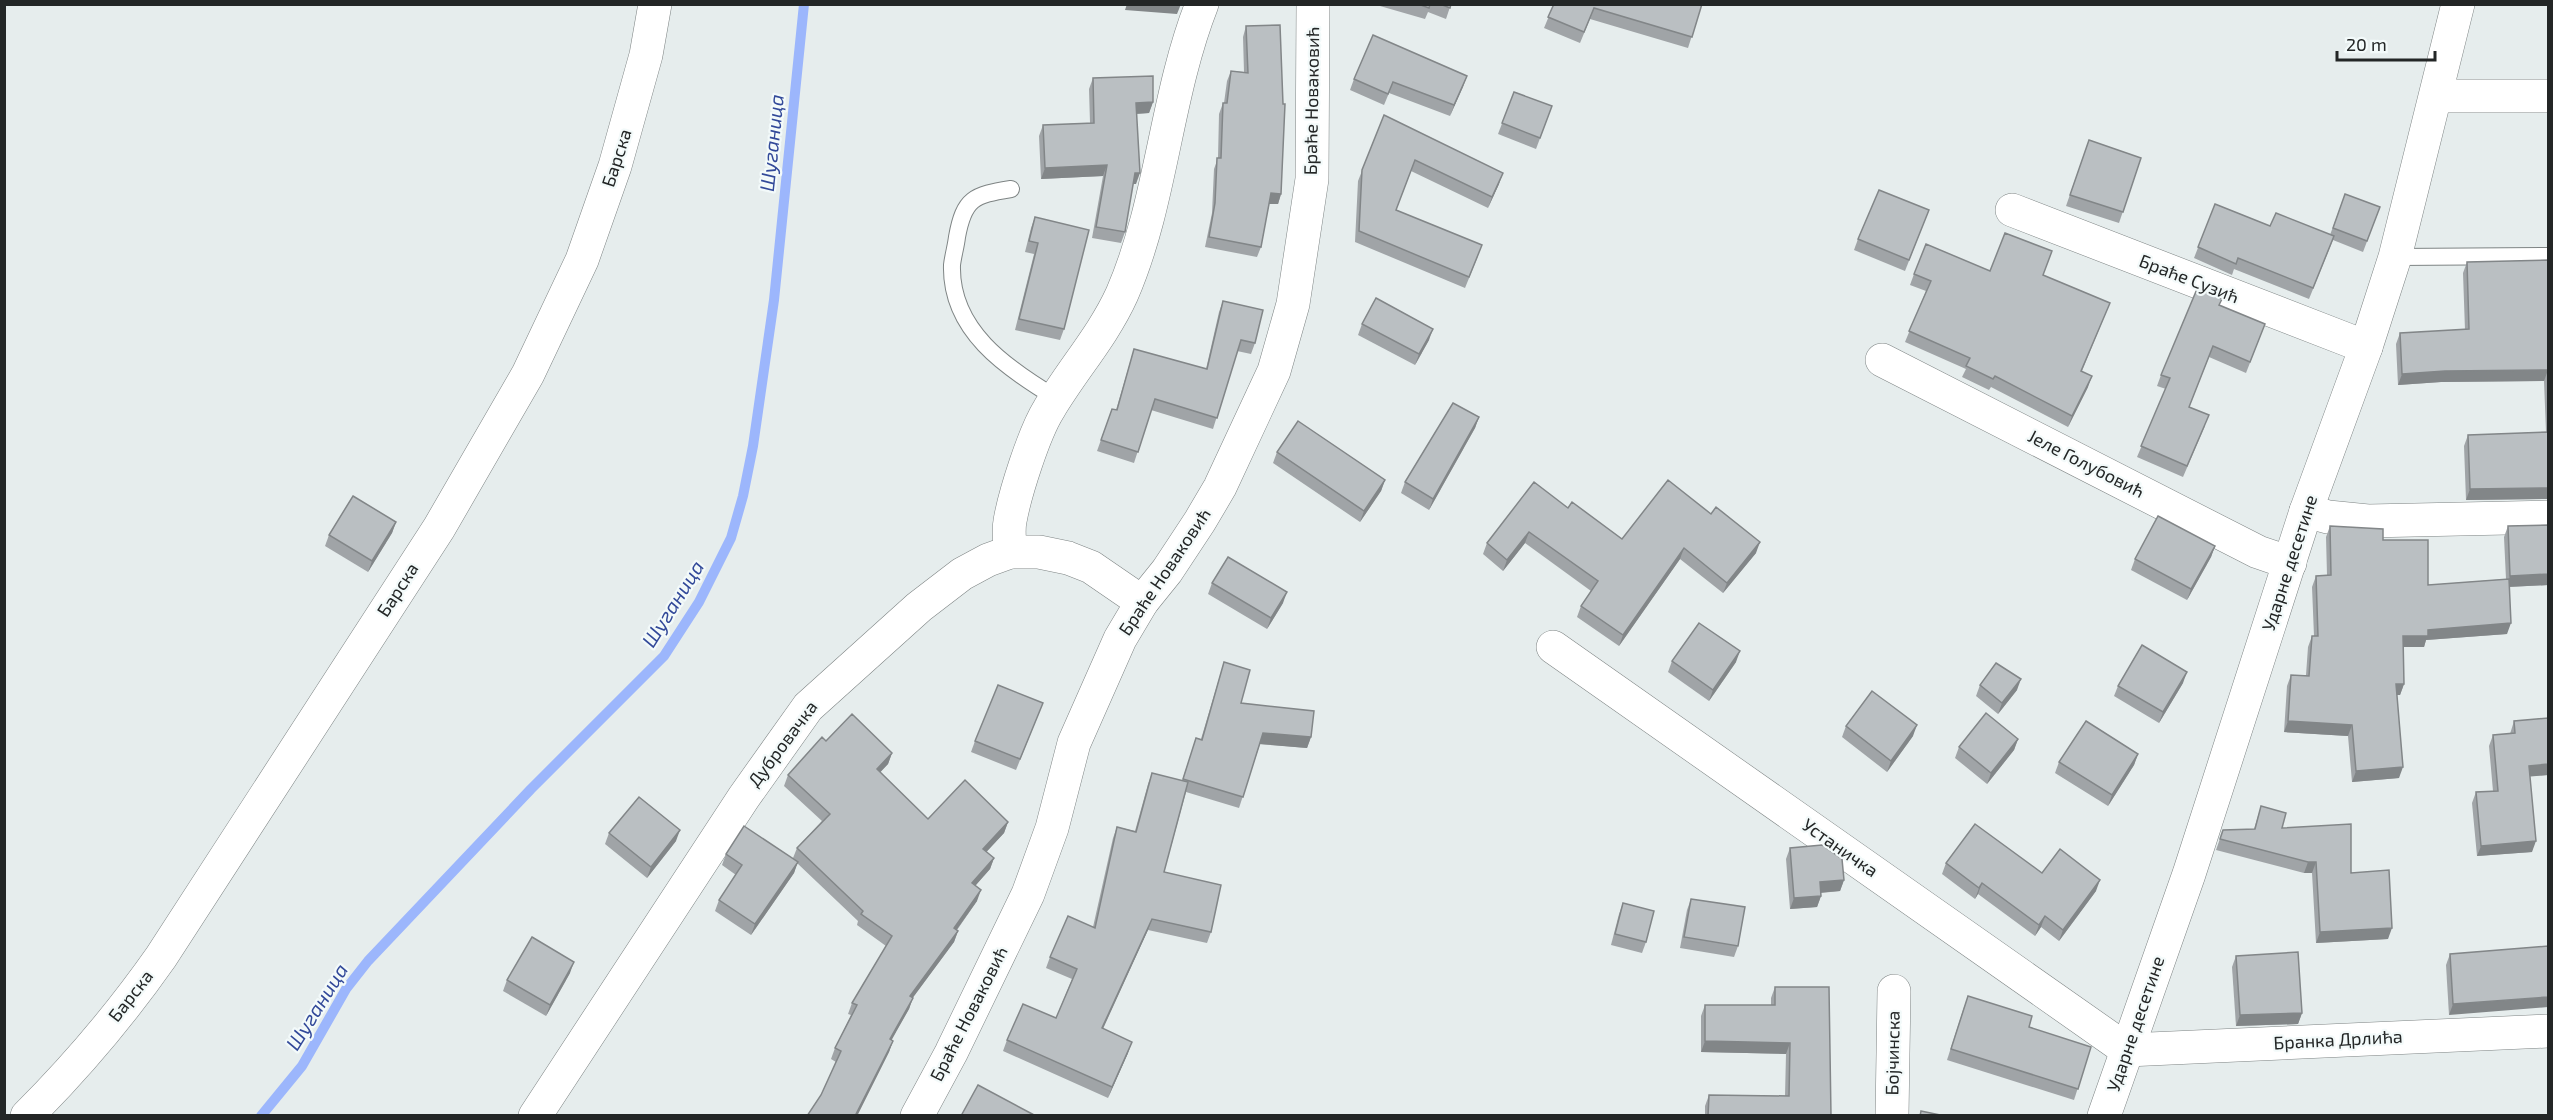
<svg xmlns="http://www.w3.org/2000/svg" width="2553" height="1120" viewBox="0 0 2553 1120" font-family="'Exo 2',sans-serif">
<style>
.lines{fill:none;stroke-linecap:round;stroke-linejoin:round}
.stream{stroke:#9cb6fc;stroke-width:10}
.service-casing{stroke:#7e8484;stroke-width:18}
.minor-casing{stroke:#7e8484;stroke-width:34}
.service{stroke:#fff;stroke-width:16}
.minor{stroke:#fff;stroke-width:33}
.wall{fill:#a0a4a7}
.shaded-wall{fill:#828688}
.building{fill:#babfc2;stroke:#828688;stroke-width:1.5}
.labels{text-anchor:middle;stroke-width:4.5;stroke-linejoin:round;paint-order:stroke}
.street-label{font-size:18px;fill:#232626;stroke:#f3fafa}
.water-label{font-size:20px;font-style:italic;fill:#324999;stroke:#f3fafa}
</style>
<rect width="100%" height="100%" fill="#e6eded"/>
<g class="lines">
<!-- stream -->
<path class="stream" d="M261 1116 302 1066 346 989 368 961 531 789 664 656 699 602 731 538 743 496 753 446 774 300 804 4"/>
<defs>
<g id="service">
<path d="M1011 189C974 195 964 198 957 237 956 246 953 256 952 265 950 330 1006 368 1056 398"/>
<path d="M2395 257 2548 256"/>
</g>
<g id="minor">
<path d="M2436 96H2548"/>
<path d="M2012 210 2366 347"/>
<path d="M1882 360 2258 552 2290 563"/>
<path d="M2306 511 2328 517 2368 521 2548 517"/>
<path d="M1010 552C1010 542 1008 531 1010 521 1015 493 1034 433 1049 409 1072 370 1103 336 1122 294 1162 202 1165 98 1202 4"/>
<path d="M1553 647 2127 1050 2548 1031"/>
<path d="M27 1116C76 1067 121 1014 161 957L439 528 528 374 582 260 615 166 646 55 655 4"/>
<path d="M535 1116 744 797 808 707 919 607 962 574 988 560 1010 552H1039L1068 558 1091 567 1142 602"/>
<path d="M917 1116 951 1053 1028 894 1052 828 1074 743 1120 639 1142 602 1167 571 1200 521 1220 487 1274 371 1293 304 1312 179 1313 4"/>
<path d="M1892 1116 1894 991"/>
<path d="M2104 1116 2189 874 2306 511 2366 347 2395 257 2458 4"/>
</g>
</defs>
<!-- service casing -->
<use href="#service" class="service-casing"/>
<!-- minor casing -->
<use href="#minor" class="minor-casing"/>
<!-- service -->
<use href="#service" class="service"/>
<!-- minor -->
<use href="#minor" class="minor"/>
</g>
<!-- wall -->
<g class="wall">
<path d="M1373 4H1451L1446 19 1428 12 1425 19Z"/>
<path d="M1554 4H1702L1688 48 1590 19 1580 43 1544 28Z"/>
<path d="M1246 26 1281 194 1278 204H1269L1261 247 1257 257 1205 247 1212 213 1214 169 1218 158 1219 114 1223 103H1224L1227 81 1231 71 1244 72 1243 37Z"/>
<path d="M1467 76 1450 116 1389 93 1384 105 1350 90 1354 79Z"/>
<path d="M1093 78 1153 102 1149 113 1137 114 1136 184H1133L1125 232 1121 243 1092 238 1103 176 1041 179 1039 136 1043 125 1090 123 1089 89Z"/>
<path d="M1514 92 1552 106 1536 149 1498 134Z"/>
<path d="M1384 115 1499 184 1488 208 1411 171 1396 210 1478 256 1465 288 1355 242 1358 181Z"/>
<path d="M2089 140 2141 158 2119 223 2066 206Z"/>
<path d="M2345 194 2380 207 2363 252 2333 240 2309 299 2234 269 2232 275 2194 258 2215 204 2270 226 2330 235Z"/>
<path d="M1929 210 1905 271 1854 250 1858 239Z"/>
<path d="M1035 217 1064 329 1060 340 1015 330 1034 254 1025 252 1031 228Z"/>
<path d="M2548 260V499L2466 500 2464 446 2468 435 2546 432 2544 381 2441 382 2398 385 2396 344 2400 333 2465 330 2463 273 2467 262Z"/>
<path d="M1990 271 2043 275 2110 303 2082 371 2088 387 2068 427 1991 387 1989 390 1962 377 1966 369 1905 342 1926 291 1910 285 1914 274Z"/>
<path d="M1223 301 1255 343 1251 354 1237 351 1213 429 1151 410 1134 463 1097 451 1112 409 1116 410 1134 349 1206 369 1219 312Z"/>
<path d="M2219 305 2265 324 2246 373 2209 357 2189 407 2205 426 2183 477 2137 457 2166 389 2157 386 2161 375Z"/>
<path d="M1362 324 1429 340 1415 365 1358 335Z"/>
<path d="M1479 417 1475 428 1429 510 1401 493 1405 482Z"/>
<path d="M1277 452 1385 480 1381 491 1360 522 1273 463Z"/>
<path d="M1568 508 1622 539 1756 553 1723 593 1680 559 1619 646 1577 617 1581 606 1591 591 1525 543 1503 571 1483 554 1487 543Z"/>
<path d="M396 522 392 533 368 572 325 546 329 535Z"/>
<path d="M2548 525V585L2509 587 2507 634 2426 640 2424 647H2403L2404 684 2400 695H2397L2399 778 2352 782 2348 736 2284 732 2287 686 2291 675H2306L2308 647 2312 636H2314L2312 587 2316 576 2327 575 2326 537 2330 526 2383 540 2428 585 2506 579 2504 537 2508 526Z"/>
<path d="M2215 546 2211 557 2187 600 2131 570 2135 559Z"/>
<path d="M1212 583 1283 603 1267 629 1208 594Z"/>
<path d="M1672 661 1736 662 1709 701 1668 672Z"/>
<path d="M1224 662 1241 703 1311 737 1307 748 1260 744 1239 808 1186 792 1164 872 1211 932 1207 943 1148 930 1103 1029 1128 1053 1108 1098 1003 1051 1007 1040 1056 1018 1072 979 1046 968 1050 957 1093 927 1113 838 1117 827 1135 831 1148 784 1152 773 1182 781 1196 738 1201 739Z"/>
<path d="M2183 683 2159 723 2114 696 2118 686Z"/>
<path d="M1980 685 2017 690 1998 714 1976 696Z"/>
<path d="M1043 703 1016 770 971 752 975 741Z"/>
<path d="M2514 721 2548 775 2530 776 2532 852 2477 856 2472 803 2476 792 2493 791 2489 746 2493 735 2510 734Z"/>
<path d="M1846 726 1913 736 1887 772 1842 737Z"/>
<path d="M2018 739 2014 750 1987 784 1955 758 1959 747Z"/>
<path d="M892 753 888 764 880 772 928 819 1008 822 1004 833 986 852 994 858 990 869 975 886 977 901 957 930 958 931 954 942 913 997 909 1009 891 1040 893 1041 889 1052 857 1116H807L821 1095 836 1062 831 1059 835 1048 851 1015 848 1014 852 1003 886 946 857 925 858 921 797 863 794 873 751 935 715 911 719 900 736 875 722 865 726 854 793 858 797 848 822 821 784 786 788 775Z"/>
<path d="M2138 754 2134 765 2108 806 2055 773 2059 762Z"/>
<path d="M2261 806 2282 828 2351 873 2388 939 2316 943 2312 873H2304L2216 850 2223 830 2254 829Z"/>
<path d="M609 833 676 841 647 878 605 844Z"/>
<path d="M1790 848 1844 880 1840 891 1821 893V896L1817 907 1790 909 1786 859Z"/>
<path d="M1946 863 2042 873 2096 891 2059 941 2041 927 2035 936 1978 894 1975 899 1942 874Z"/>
<path d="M1691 899 1738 946 1734 957 1680 948 1687 910Z"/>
<path d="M1623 903 1646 942 1642 953 1611 945 1619 914Z"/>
<path d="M2548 946 2449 1015 2446 965 2450 954Z"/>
<path d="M2236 956 2302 1013 2298 1024 2236 1026 2232 967Z"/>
<path d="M570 973 546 1016 503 991 507 980Z"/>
<path d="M1775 987 1831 1116H1705V1106L1709 1095 1785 1096 1786 1054 1701 1052V1016L1705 1005H1771V998Z"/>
<path d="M1964 1007 2091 1047 2074 1100 1947 1060Z"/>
</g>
<!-- shaded-wall -->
<g class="shaded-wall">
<path d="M1127 4H1181L1177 14 1125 10Z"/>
<path d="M1467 76 1463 87 1450 116 1454 105Z"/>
<path d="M1153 102 1149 113 1132 114 1136 103Z"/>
<path d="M1107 165 1103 176 1041 179 1045 168Z"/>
<path d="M1135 173H1140L1136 184H1131Z"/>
<path d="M1503 173 1499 184 1488 208 1492 197Z"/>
<path d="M1271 193 1281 194 1278 204H1268Z"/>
<path d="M1433 329 1429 340 1415 365 1419 354Z"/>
<path d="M2548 370 2544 381 2441 382 2398 385 2402 374 2445 371Z"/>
<path d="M2092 376 2088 387 2068 427 2072 416Z"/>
<path d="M1479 417 1475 428 1429 510 1433 499Z"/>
<path d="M1385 480 1381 491 1360 522 1364 511Z"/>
<path d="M2548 488V499L2466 500 2470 489Z"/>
<path d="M396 522 392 533 368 572 372 561Z"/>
<path d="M1529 532 1525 543 1503 571 1507 560Z"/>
<path d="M1760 542 1756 553 1723 593 1727 583Z"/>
<path d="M2215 546 2211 557 2187 600 2191 589Z"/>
<path d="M1684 548 1680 559 1619 646 1623 635Z"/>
<path d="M2548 574V585L2506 587 2510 576Z"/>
<path d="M1287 592 1283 603 1267 629 1271 618Z"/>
<path d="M2511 623 2507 634 2426 640 2424 647H2399L2403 636 2428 630Z"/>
<path d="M1740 651 1736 662 1709 701 1713 690Z"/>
<path d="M2187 672 2183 683 2159 723 2163 712Z"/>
<path d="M2021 679 2017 690 1998 714 2002 703Z"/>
<path d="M2396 684H2404L2400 695H2392Z"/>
<path d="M2288 721 2352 725 2348 736 2284 732Z"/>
<path d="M1917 725 1913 736 1887 772 1891 761Z"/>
<path d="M1263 733 1311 737 1307 748 1259 744Z"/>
<path d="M2018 739 2014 750 1987 784 1991 773Z"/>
<path d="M892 753 888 764 873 780 877 769Z"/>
<path d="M2138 754 2134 765 2108 806 2112 795Z"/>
<path d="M2548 764V775L2525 777 2529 766Z"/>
<path d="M2403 767 2399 778 2352 782 2356 771Z"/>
<path d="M1008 822 1004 833 979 860 983 849Z"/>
<path d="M680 830 676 841 647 878 651 867Z"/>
<path d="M2536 841 2532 852 2477 856 2481 846Z"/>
<path d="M994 858 990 869 968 894 972 883Z"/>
<path d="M798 862 794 873 751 935 755 924Z"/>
<path d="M2308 862H2316L2312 873H2304Z"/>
<path d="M1844 880 1840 891 1816 893 1820 882Z"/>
<path d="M2100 880 2096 891 2059 941 2063 930Z"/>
<path d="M1982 883 1978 894 1975 899 1979 888Z"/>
<path d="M981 890 977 901 950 939 954 928Z"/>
<path d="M1821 896 1817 907 1790 909 1794 898Z"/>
<path d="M2045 916 2041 927 2035 936 2039 925Z"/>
<path d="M1152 919 1148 930 1098 1039 1102 1028Z"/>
<path d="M2392 928 2388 939 2316 943 2320 932Z"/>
<path d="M958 931 954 942 906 1007 910 996Z"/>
<path d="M574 962 570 973 546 1016 550 1005Z"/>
<path d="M2548 997V1007L2449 1015 2453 1004Z"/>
<path d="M913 998 909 1009 886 1050 890 1039Z"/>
<path d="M2302 1013 2298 1024 2236 1026 2240 1015Z"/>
<path d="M893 1041 889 1052 857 1116H855Z"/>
<path d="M1705 1041 1790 1043 1786 1054 1701 1052Z"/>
<path d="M1132 1042 1128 1053 1108 1098 1112 1087Z"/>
</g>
<!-- building -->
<g class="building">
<path d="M1418 4H1430L1429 8Z"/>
<path d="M1440 4H1451L1450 8Z"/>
<path d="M1554 4H1702L1692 37 1594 8 1584 32 1548 17Z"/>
<path d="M1280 25 1283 104H1285L1281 194 1271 193 1261 247 1209 237 1215 203 1217 158H1221L1223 103H1227L1231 71 1248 73 1246 26Z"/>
<path d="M1373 35 1467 76 1454 105 1393 82 1388 94 1354 79Z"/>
<path d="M1153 76V102L1136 103 1140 173H1135L1125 232 1096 227 1107 165 1045 168 1043 125 1094 123 1093 78Z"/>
<path d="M1514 92 1552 106 1540 138 1502 123Z"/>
<path d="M1384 115 1503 173 1492 197 1415 160 1396 210 1482 245 1469 277 1359 231 1362 170Z"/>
<path d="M2089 140 2141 158 2123 212 2070 195Z"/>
<path d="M1879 190 1929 210 1909 260 1858 239Z"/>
<path d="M2345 194 2380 207 2367 241 2333 228Z"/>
<path d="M2215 204 2270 226 2276 213 2334 236 2313 288 2238 258 2236 264 2198 247Z"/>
<path d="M1035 217 1089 230 1064 329 1019 319 1038 243 1029 241Z"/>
<path d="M2005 233 2052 251 2043 275 2110 303 2081 371 2092 376 2072 416 1995 376 1993 379 1966 366 1970 358 1909 331 1931 281 1914 274 1926 244 1990 271Z"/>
<path d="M2548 260V386V370L2445 371 2402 374 2400 333 2469 329 2467 262Z"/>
<path d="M2197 289 2222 299 2219 305 2265 324 2250 362 2213 346 2189 407 2209 415 2187 466 2141 446 2170 378 2161 375Z"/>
<path d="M1376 298 1433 329 1419 354 1362 324Z"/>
<path d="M1223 301 1263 310 1255 343 1241 340 1217 418 1155 399 1138 452 1101 440 1112 409 1117 410 1134 349 1207 369Z"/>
<path d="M1453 403 1479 417 1433 499 1405 482Z"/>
<path d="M1298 421 1385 480 1364 511 1277 452Z"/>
<path d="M2548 432V488L2470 489 2468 435Z"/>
<path d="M1668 480 1711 514 1716 507 1760 542 1727 583 1684 548 1623 635 1581 606 1598 581 1529 532 1507 560 1487 543 1534 482 1568 508 1572 502 1622 539Z"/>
<path d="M353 496 396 522 372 561 329 535Z"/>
<path d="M2158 516 2215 546 2191 589 2135 559Z"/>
<path d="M2548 525V574L2510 576 2508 526Z"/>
<path d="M2330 526 2383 529V540H2428V585L2509 579 2511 623 2428 630V636H2403L2404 684H2396L2403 767 2356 771 2352 725 2288 721 2291 675 2309 676 2312 636H2318L2316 576 2331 575Z"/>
<path d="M1228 557 1287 592 1271 618 1212 583Z"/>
<path d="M1699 623 1740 651 1713 690 1672 661Z"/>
<path d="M2142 645 2187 672 2163 712 2118 686Z"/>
<path d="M1224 662 1250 670 1241 703 1314 711 1311 737 1263 733 1243 797 1183 779 1196 738 1202 740Z"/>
<path d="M1996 663 2021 679 2002 703 1980 685Z"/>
<path d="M998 685 1043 703 1020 759 975 741Z"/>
<path d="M1872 691 1917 725 1891 761 1846 726Z"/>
<path d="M1986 713 2018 739 1991 773 1959 747Z"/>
<path d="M852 714 892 753 877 769 928 819 965 780 1008 822 983 849 994 858 972 883 981 890 954 928 958 931 910 996 913 998 890 1039 893 1041 855 1116H807L821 1095 841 1051 835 1048 857 1005 852 1003 892 936 861 914 863 911 797 848 830 814 788 775 822 737 826 741Z"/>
<path d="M2548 718V764L2529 766 2536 841 2481 846 2476 792 2498 791 2493 735 2515 733 2514 721Z"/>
<path d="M2086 721 2138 754 2112 795 2059 762Z"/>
<path d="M1152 773 1188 782 1164 872 1221 885 1211 932 1152 919 1102 1028 1132 1042 1112 1087 1007 1040 1023 1004 1056 1018 1077 969 1050 957 1068 916 1095 928 1117 827 1136 832Z"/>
<path d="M639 797 680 830 651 867 609 833Z"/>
<path d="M2261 806 2286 813 2282 828 2351 824V873L2389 870 2392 928 2320 932 2316 862H2308L2220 839 2223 830 2255 829Z"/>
<path d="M1975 824 2042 873 2060 849 2100 880 2063 930 2045 916 2039 925 1982 883 1979 888 1946 863Z"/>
<path d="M744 826 798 862 755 924 719 900 742 865 726 854Z"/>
<path d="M1822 845 1842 859 1844 880 1820 882 1821 896 1794 898 1790 848Z"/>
<path d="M1691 899 1745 907 1738 946 1684 937Z"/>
<path d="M1623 903 1654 911 1646 942 1615 934Z"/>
<path d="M532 937 574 962 550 1005 507 980Z"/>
<path d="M2548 946V997L2453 1004 2450 954Z"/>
<path d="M2298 952 2302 1013 2240 1015 2236 956Z"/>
<path d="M1775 987H1829L1831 1116H1708L1709 1095 1789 1096 1790 1043 1705 1041V1005H1775Z"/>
<path d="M1968 996 2032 1016 2029 1027 2091 1047 2078 1089 1951 1049Z"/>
<path d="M978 1085 1036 1116H961Z"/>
<path d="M1921 1111 1945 1116H1920Z"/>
</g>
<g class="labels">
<!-- street labels -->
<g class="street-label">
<text transform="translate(1312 101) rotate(-89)" y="6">Браће Новаковић</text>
<text transform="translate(617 158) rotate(-72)" y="6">Барска</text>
<text transform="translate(2189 279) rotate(21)" y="6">Браће Сузић</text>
<text transform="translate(2086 464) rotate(27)" y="6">Јеле Голубовић</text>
<text transform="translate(2290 563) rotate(-72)" y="6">Ударне десетине</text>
<text transform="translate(1165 572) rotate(-56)" y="6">Браће Новаковић</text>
<text transform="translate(398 590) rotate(-57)" y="6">Барска</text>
<text transform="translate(783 744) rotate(-53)" y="6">Дубровачка</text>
<text transform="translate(1840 848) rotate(35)" y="6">Устаничка</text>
<text transform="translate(131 996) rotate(-52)" y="6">Барска</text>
<text transform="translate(969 1014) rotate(-63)" y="6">Браће Новаковић</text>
<text transform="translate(2136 1024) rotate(-71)" y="6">Ударне десетине</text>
<text transform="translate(2338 1040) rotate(-3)" y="6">Бранка Дрлића</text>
<text transform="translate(1893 1053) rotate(-89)" y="6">Бојчинска</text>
</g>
<!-- water labels -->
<g class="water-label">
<text transform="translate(772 143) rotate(-84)" y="7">Шуганица</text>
<text transform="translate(673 604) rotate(-58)" y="7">Шуганица</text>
<text transform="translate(317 1007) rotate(-58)" y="7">Шуганица</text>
</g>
</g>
<!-- border -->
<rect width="2553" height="1120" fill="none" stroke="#232626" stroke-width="12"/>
<!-- scale -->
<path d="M2337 51v9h98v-9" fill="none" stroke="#232626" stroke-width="3"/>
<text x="2346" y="51" font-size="18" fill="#232626" stroke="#f3fafa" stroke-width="4.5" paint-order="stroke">20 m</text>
</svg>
